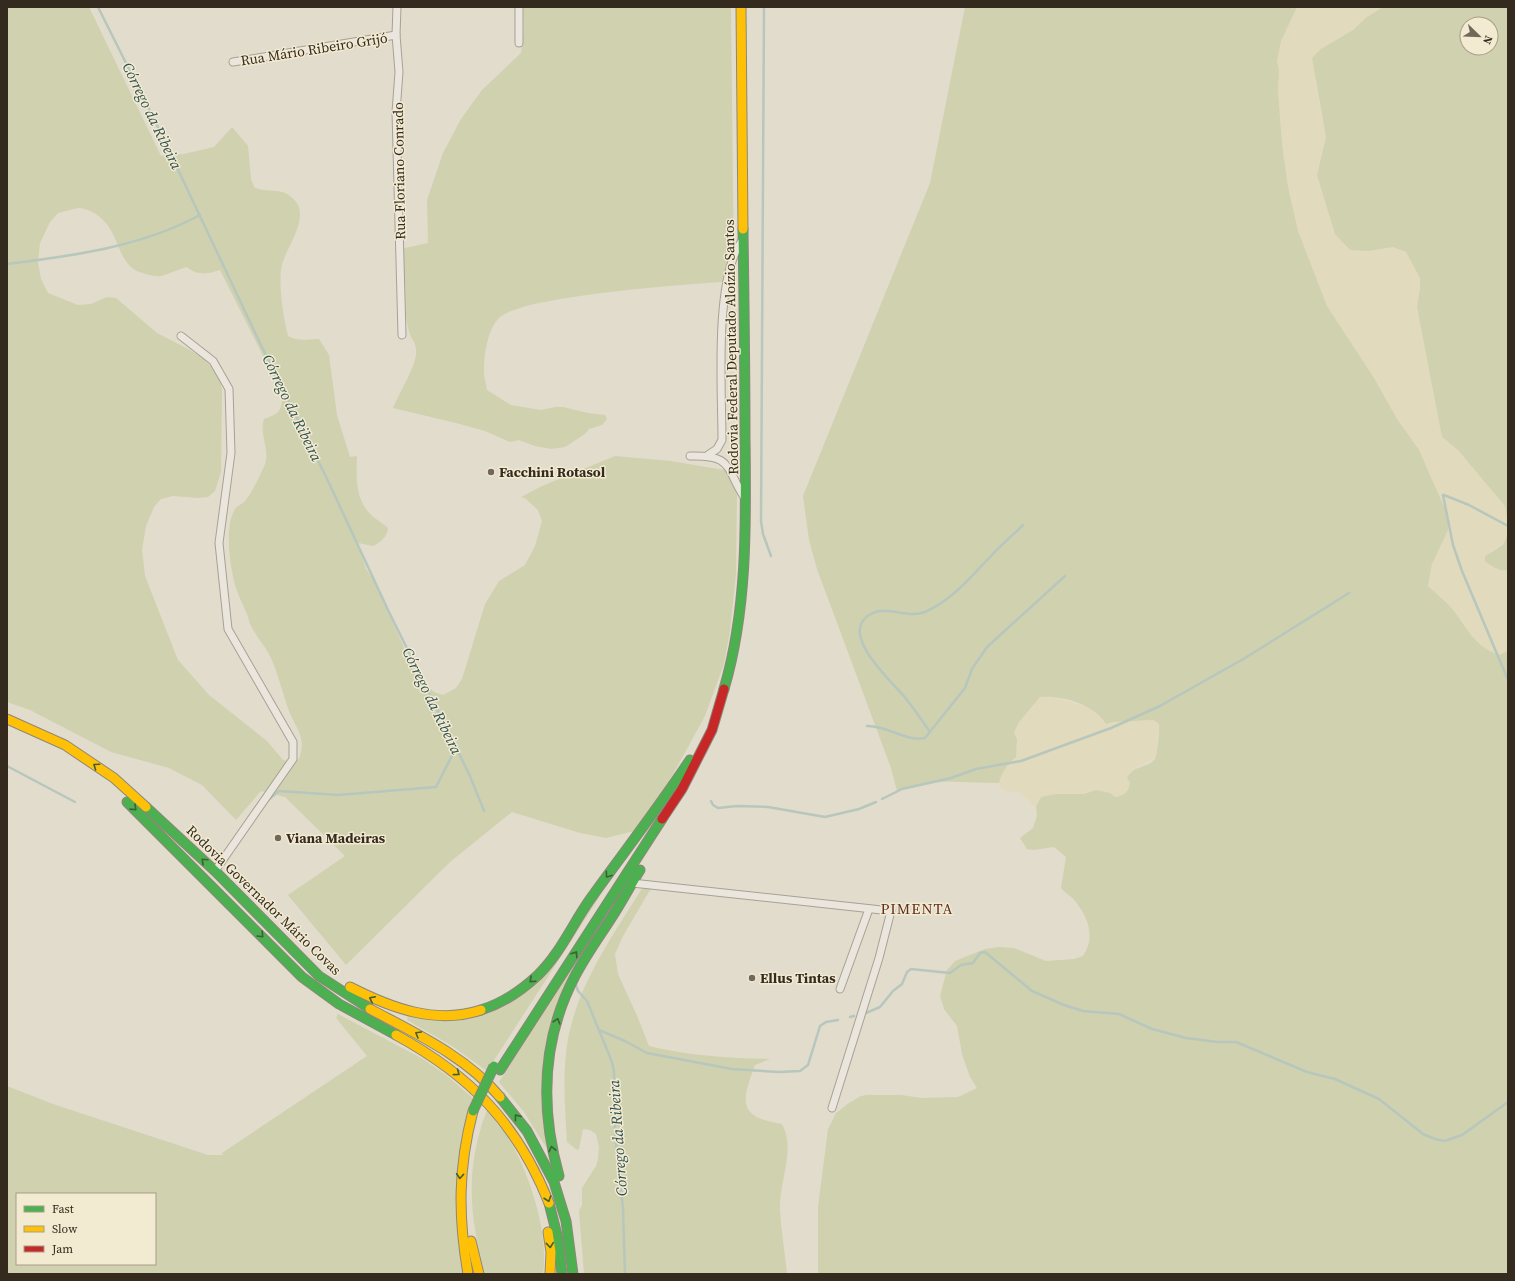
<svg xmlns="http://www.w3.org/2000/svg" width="1515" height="1281" viewBox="0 0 1515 1281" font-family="'Source Serif 4',serif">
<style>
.farmland{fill:#e1dabd}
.green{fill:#d0d1af;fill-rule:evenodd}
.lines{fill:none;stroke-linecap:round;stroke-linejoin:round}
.stream{stroke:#b7c7bd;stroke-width:2.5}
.street-casing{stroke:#a7a195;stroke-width:9}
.fast-casing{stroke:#8d867c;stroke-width:11}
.slow-casing{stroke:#8d867c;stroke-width:11}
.jam-casing{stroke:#8d867c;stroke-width:11}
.street{stroke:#eae6dd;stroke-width:7}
.fast{stroke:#4caf50;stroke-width:9}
.slow{stroke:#ffc107;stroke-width:9}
.jam{stroke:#c62828;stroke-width:9}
.fast-bridge-casing{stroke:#8d867c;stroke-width:11;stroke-linecap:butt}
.fast-bridge{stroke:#4caf50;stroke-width:9}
.oneway{stroke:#3e5f32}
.poi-dot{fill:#71685b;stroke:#f3ead2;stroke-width:1.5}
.labels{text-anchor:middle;stroke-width:3;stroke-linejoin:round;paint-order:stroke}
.street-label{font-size:14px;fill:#342a1e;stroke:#f3ead2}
.poi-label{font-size:14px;font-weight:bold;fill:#342a1e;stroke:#f3ead2;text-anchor:start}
.water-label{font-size:15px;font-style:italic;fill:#2f5352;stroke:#f3ead2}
.neighbourhood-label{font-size:15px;letter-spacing:1px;fill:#5e2f21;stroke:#f3ead2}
</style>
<rect width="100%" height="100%" fill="#e2dccc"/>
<!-- farmland -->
<g class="farmland">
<path d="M1297 7H1383L1367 17 1353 30 1321 49 1315 82 1326 137 1317 175 1335 234 1350 249 1369 251 1393 247 1402 249 1406 252 1420 278V289L1417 307 1442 437 1458 450 1505 506 1508 518V534L1503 545 1493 549 1485 556V561L1504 571 1508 570V651L1499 655 1485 650 1463 626 1453 610 1428 586 1432 564 1448 530V516L1419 450 1397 419 1374 378 1327 306 1298 231 1288 187 1282 144 1278 91 1279 70 1277 61 1281 41Z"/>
<path d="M1051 696 1086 707 1097 713 1106 724 1113 722 1152 720 1158 723 1160 727 1155 758 1137 767 1127 793 1121 797H1115L1110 793 1096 790 1084 794H1056L1038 804 1036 807 1018 791 1007 792 1001 788 999 783 1001 774 1008 763 1016 757 1017 739 1014 733 1019 722 1040 697Z"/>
</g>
<!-- green -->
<g class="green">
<path d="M7 7H89L161 156 184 154 214 147 232 127 248 146 251 179 254 187C264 193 277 188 287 194 318 212 284 247 281 269 279 291 283 314 288 336 299 342 307 339 319 339L329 355 337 415 350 457 357 456C356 480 355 503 376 519 380 522 384 524 388 528 387 537 381 542 373 546L358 543 366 569 375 582 417 677 434 692 443 695 456 688 462 679 485 604 499 581 525 565 535 546 542 521 538 510 526 499 521 497 542 486 615 456 671 461 724 470 737 493 736 574 730 631 724 664 705 716 672 776 638 830 606 838 580 833 512 812 450 862 346 965 288 895 345 856 285 797 261 791 236 820 202 785 169 768 111 752 30 710 7 702ZM78 208C88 209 97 213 104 221 121 238 118 269 146 274 150 275 156 277 161 276 170 274 178 269 187 267 197 276 208 274 220 270L283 396C280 413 280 413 264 419 259 434 270 449 265 464 260 476 253 491 245 501 241 505 236 506 234 511 226 525 229 556 232 571 235 590 240 598 247 614 249 620 250 626 254 631 258 639 265 646 269 654 278 672 282 692 289 711 296 729 307 737 299 759L292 762 283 760 267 741 209 695 178 660 145 576 142 550 146 526 154 507 161 499 173 496 198 498 208 497 215 491 221 472 222 390 219 375 203 358 188 349 157 333 116 298 107 297 91 304 78 305 48 293 41 279 38 262 40 243 50 222 58 213Z"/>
<path d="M523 7H731L734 281C695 284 522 295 499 318 488 329 484 353 484 369 483 375 486 383 487 390L511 405 541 410 555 407H563L588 413 605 415 607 419 602 425 589 429 585 434 565 447 551 449 535 446 519 440 510 442 485 431 460 424 393 408C398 396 416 365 416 354 417 341 411 341 409 331 404 315 406 296 405 279 404 268 396 260 396 250L428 243 427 200 443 153 461 119 482 90 521 53 524 29Z"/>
<path d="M965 7H1297L1281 41 1277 61 1279 70 1278 91 1282 144 1288 187 1298 231 1327 306 1374 378 1397 419 1419 450 1448 516V530L1432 564 1428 586C1436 594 1446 601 1453 610 1468 629 1474 646 1499 655L1508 651V1274H818V1207L828 1129 836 1113 849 1103 861 1096 867 1095H901L922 1098 958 1097 977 1088 970 1077 962 1054 957 1026 944 1009 940 996 947 970 955 961 985 949 999 947 1014 948 1046 961 1074 959 1083 956C1096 937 1088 917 1075 901 1071 896 1065 893 1061 888L1066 857 1054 847 1034 850 1027 849 1020 838 1033 828 1037 816 1036 807 1041 797 1056 794H1084L1096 790 1110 793 1115 797C1125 796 1129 791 1130 782L1127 778C1135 764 1147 769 1155 759 1157 756 1160 729 1159 725 1158 722 1155 721 1152 720L1113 722 1106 724C1094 704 1062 695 1040 697L1019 722 1014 733 1017 739 1016 757C1007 764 1002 772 999 783 965 783 930 777 897 791L891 768 817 569 809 540 803 496 930 183Z"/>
<path d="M1383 7H1508V521L1505 506 1458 450 1442 437 1417 307 1420 289V278L1406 252 1393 247 1369 251 1350 250 1335 234 1317 175 1326 137 1312 58 1321 49 1353 30 1367 17ZM1467 24H1491V48H1467Z"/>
<path d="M1508 534V570C1500 572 1491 566 1485 561V556L1503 545Z"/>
<path d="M646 882 659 887 650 890 623 936 615 954 618 974 638 1018 649 1046C689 1056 729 1058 770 1059L755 1065C742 1101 736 1117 782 1124 796 1149 779 1182 780 1209 781 1231 785 1252 787 1274H584L579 1211 582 1205V1188L596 1166 598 1159 599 1147 596 1134 590 1130 583 1129 579 1149 577 1150 567 1142C565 1108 562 1073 568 1039 579 981 616 931 646 882Z"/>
<path d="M602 893 487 1071 452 1046 407 1020 408 1016 508 1002Z"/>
<path d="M615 898 556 1012 549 1152 524 1112 499 1082Z"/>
<path d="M338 1014 423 1059 446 1075 474 1099 465 1124 464 1274H7V1086L53 1104 208 1155H223L222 1153 367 1056 336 1018ZM17 1194H155V1264H17Z"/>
<path d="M487 1110C494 1120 502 1129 509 1139 530 1175 549 1233 543 1274H485C469 1216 465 1167 487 1110Z"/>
</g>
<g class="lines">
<!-- stream -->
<g class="stream">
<path d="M98 7 155 121 260 343 329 483 388 610 470 776 484 811"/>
<path d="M764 7 761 521 763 534 771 556"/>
<path d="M7 264C72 256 141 247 200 215"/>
<path d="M1443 495 1453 545 1462 571 1508 680"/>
<path d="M1444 495 1469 505 1508 526"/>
<path d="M867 726C886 725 906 742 925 738L965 688 972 669 987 647 1065 576"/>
<path d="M930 732C921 719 913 707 903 695 890 680 837 632 871 614 888 605 908 619 925 612 952 600 970 578 990 557 1000 546 1012 536 1023 525"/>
<path d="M7 766 75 802"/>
<path d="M882 799 902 789 951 778 976 769 1021 761 1111 728 1160 706 1245 658 1349 593"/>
<path d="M267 801 279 791 338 795 436 787 456 748"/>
<path d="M711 801 713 805 718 808 737 806 768 807 825 817 859 809 876 802"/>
<path d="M576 985 578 991 587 1001 612 1062 614 1072 615 1133 623 1209 625 1274"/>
<path d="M866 1013 880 1007 893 991 902 984 907 972 911 969 950 973 961 965 973 963 980 953 985 952 1032 991 1064 1005 1083 1011 1119 1014 1152 1029 1186 1038 1217 1042H1236L1307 1072 1335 1079 1379 1099 1423 1134 1435 1139 1445 1141 1462 1135 1508 1102"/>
<path d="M850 1017 854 1016"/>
<path d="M599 1030 625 1041 647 1053 732 1069 779 1072 800 1071 808 1065 820 1026 826 1022 838 1020"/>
</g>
<defs>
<g id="street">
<path d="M397 7 396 35 399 72 396 112 402 335"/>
<path d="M519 43V7"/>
<path d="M233 62 396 35"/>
<path d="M181 336 213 361 229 389 231 453 219 543 228 629 293 742V759L215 871"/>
<path d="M708 455 717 449 722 440C722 390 714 282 741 242"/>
<path d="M690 456C732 455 725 466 744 497"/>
<path d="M632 883 891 911 879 958 832 1108"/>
<path d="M840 989 869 909"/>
</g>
<g id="fast">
<path d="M724 689C748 608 746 519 745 436 745 367 744 298 743 229"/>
<path d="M127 802 302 977 339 1004 396 1035"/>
<path d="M146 807 215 871 319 976 370 1009"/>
<path d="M481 1010C503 1003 521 991 538 975 560 954 573 923 591 898 624 852 659 807 690 760"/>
<path d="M500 1070 662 819"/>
<path d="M500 1097 527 1131 554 1182 566 1221 573 1274"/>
<path d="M559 1176C540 1108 542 1039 575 976 587 953 602 933 615 912 624 898 631 884 640 870"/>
<path d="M549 1203 558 1239 562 1274"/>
</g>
<g id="slow">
<path d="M741 7 743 229"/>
<path d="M7 719 65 745 114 778 146 807"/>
<path d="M350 987C391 1008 436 1025 481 1010"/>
<path d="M370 1009C415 1033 467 1057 500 1097"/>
<path d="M396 1035C471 1076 517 1123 549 1203"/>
<path d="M548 1232 551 1252 550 1274"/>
<path d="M471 1241 479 1274"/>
<path d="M468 1274C458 1216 458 1168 473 1111"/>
</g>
<path id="jam" d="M662 819 682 789 712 730 724 689"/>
</defs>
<!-- street casing -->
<use href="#street" class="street-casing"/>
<!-- fast casing -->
<use href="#fast" class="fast-casing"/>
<!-- slow casing -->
<use href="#slow" class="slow-casing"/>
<!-- jam casing -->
<use href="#jam" class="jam-casing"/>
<!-- street -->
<use href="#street" class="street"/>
<!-- fast -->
<use href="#fast" class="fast"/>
<!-- slow -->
<use href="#slow" class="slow"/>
<!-- jam -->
<use href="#jam" class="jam"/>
<defs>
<path id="fast-bridge" d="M473 1111 494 1066"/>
</defs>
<!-- fast-bridge casing -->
<use href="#fast-bridge" class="fast-bridge-casing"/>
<!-- fast-bridge -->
<use href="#fast-bridge" class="fast-bridge"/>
</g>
<!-- one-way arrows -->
<defs><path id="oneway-chevron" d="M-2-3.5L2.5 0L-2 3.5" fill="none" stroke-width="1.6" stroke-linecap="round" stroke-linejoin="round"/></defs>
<g class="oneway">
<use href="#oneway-chevron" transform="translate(96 766) rotate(-145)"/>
<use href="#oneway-chevron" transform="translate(134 808) rotate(44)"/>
<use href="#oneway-chevron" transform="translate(204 861) rotate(-137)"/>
<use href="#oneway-chevron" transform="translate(608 875) rotate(126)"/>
<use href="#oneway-chevron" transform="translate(261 935) rotate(46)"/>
<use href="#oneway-chevron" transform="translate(575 954) rotate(-57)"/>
<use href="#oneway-chevron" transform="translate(532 980) rotate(138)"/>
<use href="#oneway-chevron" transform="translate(372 999) rotate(-154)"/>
<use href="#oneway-chevron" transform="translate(557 1021) rotate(-73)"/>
<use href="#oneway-chevron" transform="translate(418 1034) rotate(-150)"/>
<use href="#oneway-chevron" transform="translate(457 1073) rotate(37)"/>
<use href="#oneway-chevron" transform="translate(517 1117) rotate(-127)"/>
<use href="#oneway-chevron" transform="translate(552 1149) rotate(-102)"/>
<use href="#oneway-chevron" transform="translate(460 1176) rotate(94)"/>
<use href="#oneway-chevron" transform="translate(548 1199) rotate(71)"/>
<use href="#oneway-chevron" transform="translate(550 1245) rotate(84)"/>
</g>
<!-- markers -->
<g class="poi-dot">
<circle cx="491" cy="472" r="4"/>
<circle cx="278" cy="838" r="4"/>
<circle cx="752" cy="978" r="4"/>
</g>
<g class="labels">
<!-- street labels -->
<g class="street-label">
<text transform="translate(314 49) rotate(-9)" y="5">Rua Mário Ribeiro Grijó</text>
<text transform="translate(399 171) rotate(-91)" y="5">Rua Floriano Conrado</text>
<text transform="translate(731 347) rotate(-91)" y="5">Rodovia Federal Deputado Aloízio Santos</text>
<text transform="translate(264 900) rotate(44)" y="5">Rodovia Governador Mário Covas</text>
</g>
<!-- poi labels -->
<g class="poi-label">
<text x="499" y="477">Facchini Rotasol</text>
<text x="286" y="843">Viana Madeiras</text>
<text x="760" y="983">Ellus Tintas</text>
</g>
<!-- water labels -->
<g class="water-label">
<text transform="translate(152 116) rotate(64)" y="5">Córrego da Ribeira</text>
<text transform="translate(292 408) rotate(64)" y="5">Córrego da Ribeira</text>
<text transform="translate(432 701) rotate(64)" y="5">Córrego da Ribeira</text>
<text transform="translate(618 1138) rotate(-94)" y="5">Córrego da Ribeira</text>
</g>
<!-- neighbourhood labels -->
<g class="neighbourhood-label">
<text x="917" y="914">PIMENTA</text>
</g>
</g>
<!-- border -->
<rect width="1515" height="1281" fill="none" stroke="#342a1e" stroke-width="16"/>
<!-- legend -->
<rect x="16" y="1193" width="140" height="72" fill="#f3ead2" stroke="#a79d8a"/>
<rect x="24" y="1206" width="20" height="6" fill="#4caf50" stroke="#a79d8a"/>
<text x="52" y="1213" font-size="12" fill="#342a1e">Fast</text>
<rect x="24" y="1226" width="20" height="6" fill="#ffc107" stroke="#a79d8a"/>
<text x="52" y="1233" font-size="12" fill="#342a1e">Slow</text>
<rect x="24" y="1246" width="20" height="6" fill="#c62828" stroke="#a79d8a"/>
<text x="52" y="1253" font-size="12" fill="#342a1e">Jam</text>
<!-- north arrow -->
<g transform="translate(1479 36) rotate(113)"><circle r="19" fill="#f3ead2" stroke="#a79d8a"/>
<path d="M0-3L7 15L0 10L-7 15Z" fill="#71685b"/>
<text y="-6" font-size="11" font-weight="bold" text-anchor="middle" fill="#342a1e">N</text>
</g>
</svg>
